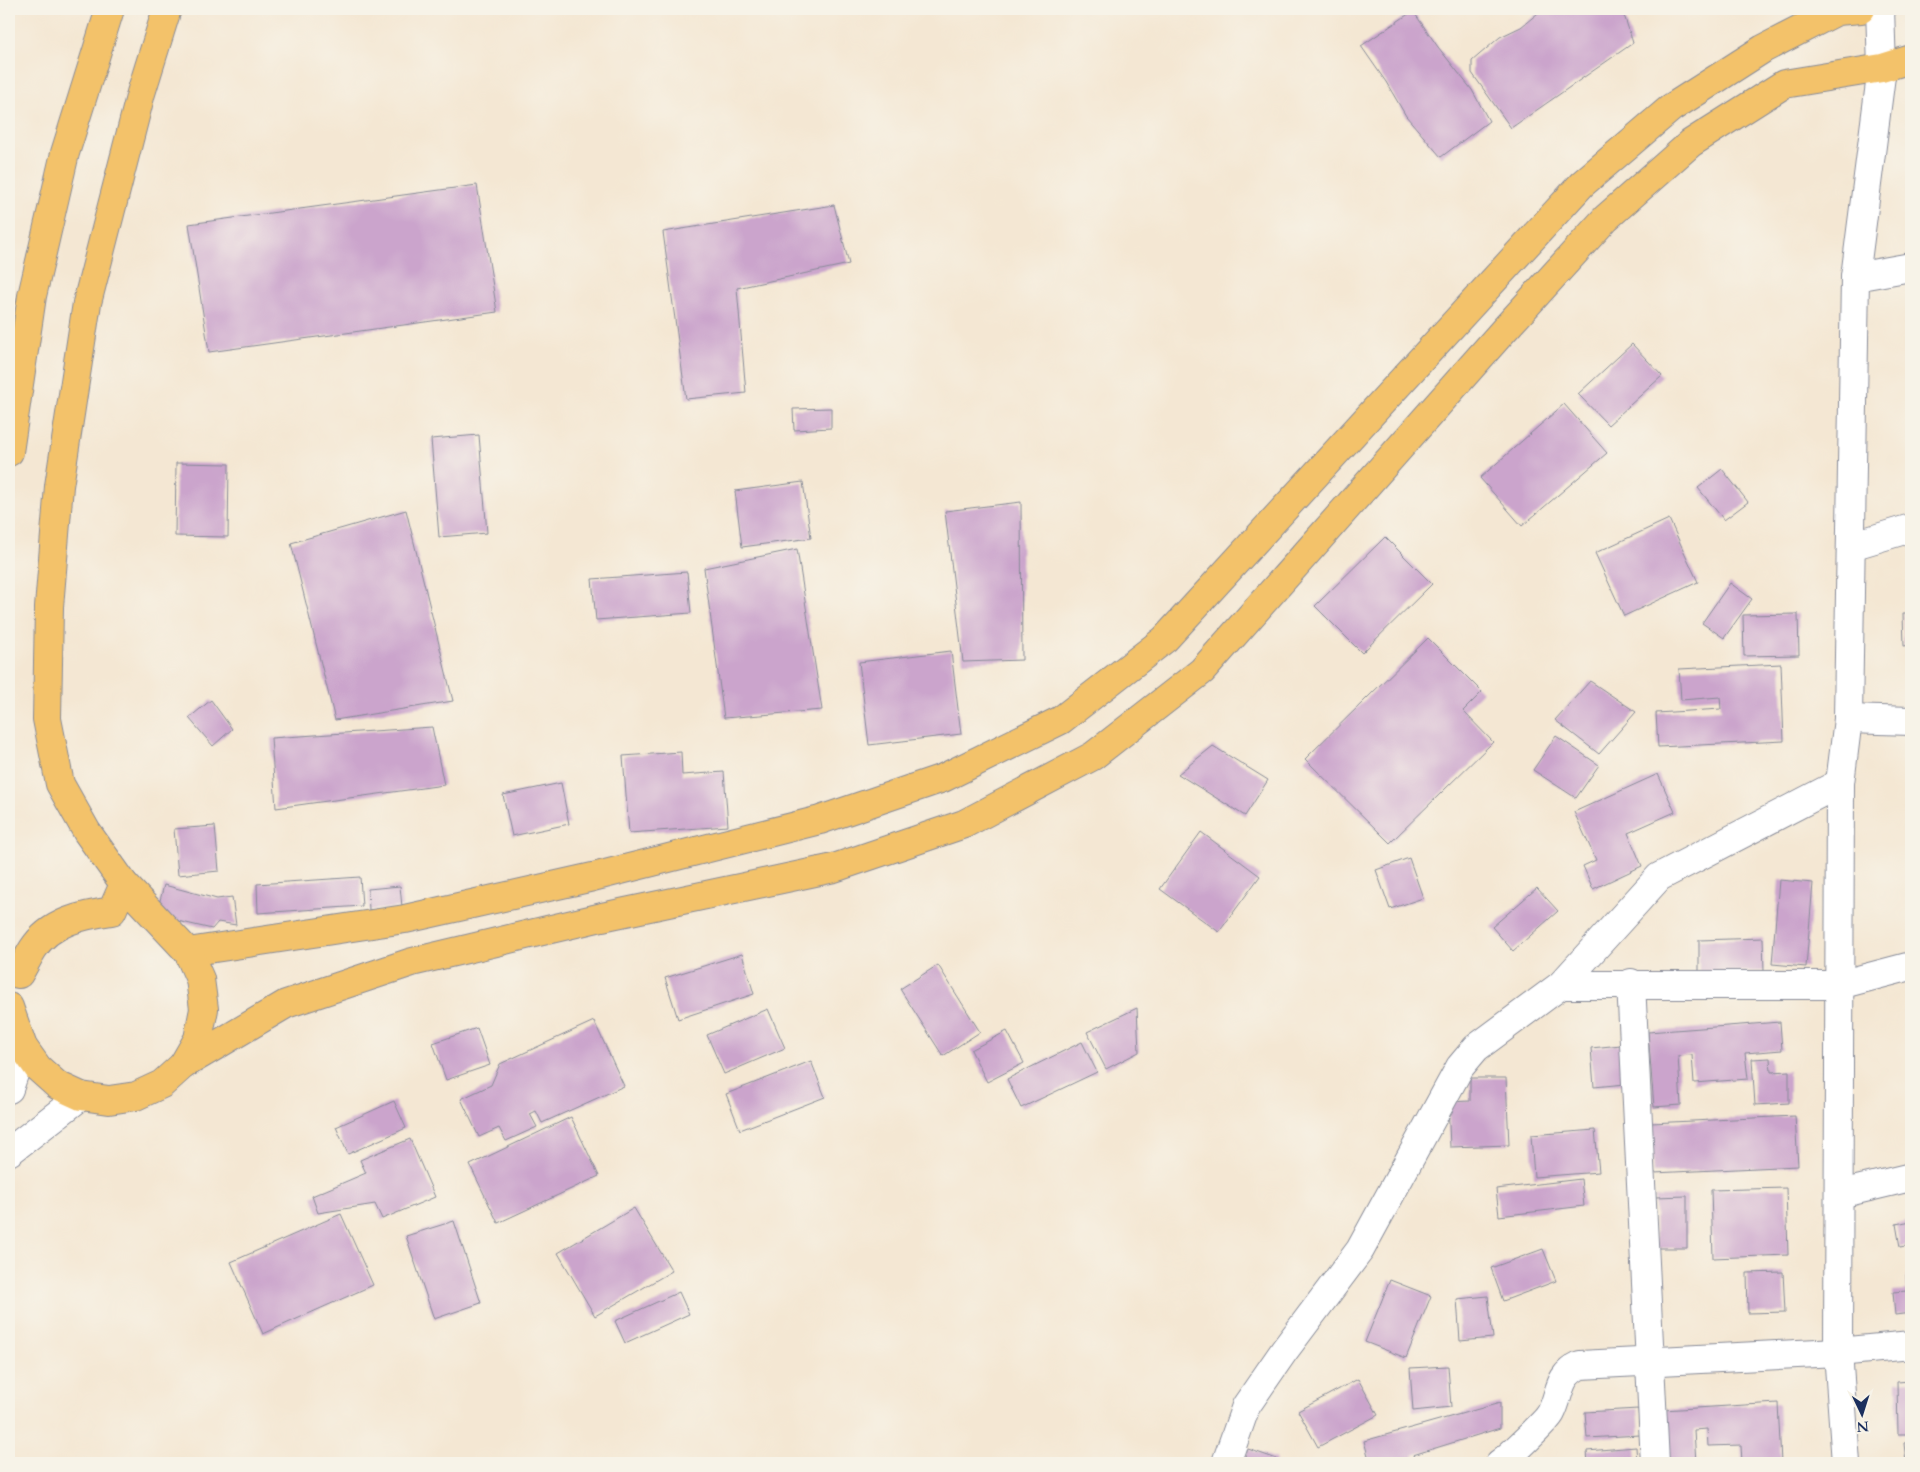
<svg xmlns="http://www.w3.org/2000/svg" width="1920" height="1472" viewBox="0 0 1920 1472" font-family="Cardo,serif">
<style>
.building{fill:#cba4cc}
.lines{fill:none;stroke-linecap:round;stroke-linejoin:round}
.minor-casing{stroke:#888b98;stroke-width:30}
.primary-casing{stroke:#888b98;stroke-width:30}
.minor{stroke:#fff;stroke-width:28}
.primary{stroke:#f3c26a;stroke-width:28}
</style>
<rect width="100%" height="100%" fill="#f7f3e8"/>
<filter id="ink" filterUnits="userSpaceOnUse"><feTurbulence type="fractalNoise" baseFrequency=".02" numOctaves="2"/><feDisplacementMap in="SourceGraphic" scale="10" xChannelSelector="R" yChannelSelector="G"/><feConvolveMatrix kernelMatrix="1 2 1 2 8 2 1 2 1" color-interpolation-filters="sRGB"/></filter>
<filter id="wash" filterUnits="userSpaceOnUse"><feTurbulence type="fractalNoise" baseFrequency=".0096" numOctaves="4" result="noise"/><feDisplacementMap in="SourceGraphic" scale="20" xChannelSelector="R" yChannelSelector="G"/><feGaussianBlur stdDeviation="1.12" result="paint"/><feColorMatrix in="noise" values="0 0 0 0 0 0 0 0 0 0 0 0 0 0 0 0 0 1.4 0 .05"/><feComposite in="paint" operator="in"/></filter>
<g filter="url(#wash)">
<rect width="100%" height="100%" fill="#f4e7d3"/>
<g id="blocks">
<!-- building -->
<g class="building">
<path d="M1543 9H1618L1625 18 1633 43 1511 128 1472 73V61L1500 37 1521 27Z"/>
<path d="M1413 11 1438 47 1472 90 1489 121 1441 157 1406 116 1386 82 1361 46Z"/>
<path d="M477 185 497 312 209 352 189 224Z"/>
<path d="M834 205 849 264 737 288 746 393 686 399 663 232Z"/>
<path d="M1632 344 1662 376 1608 425 1578 394Z"/>
<path d="M1564 404 1607 453 1522 526 1480 478Z"/>
<path d="M831 408V428L794 430 793 409Z"/>
<path d="M479 435 487 533 439 537 431 439Z"/>
<path d="M176 463 229 464 228 537 175 536Z"/>
<path d="M1722 469 1748 502 1724 520 1698 488Z"/>
<path d="M803 482 811 538 742 547 735 491Z"/>
<path d="M1021 502 1022 660 963 662 945 511Z"/>
<path d="M406 510 453 701 335 720 291 543Z"/>
<path d="M1669 519 1698 582 1624 616 1595 553Z"/>
<path d="M1385 537 1432 584 1362 653 1315 606Z"/>
<path d="M797 549 822 710 724 718 704 568Z"/>
<path d="M687 572 691 613 596 620 592 579Z"/>
<path d="M1730 583 1752 599 1724 638 1702 623Z"/>
<path d="M1798 614 1799 655 1744 656 1743 615Z"/>
<path d="M1903 614H1911V645L1904 646Z"/>
<path d="M1428 638 1482 692 1463 711 1493 742 1390 843 1305 759Z"/>
<path d="M951 651 961 734 869 745 859 662Z"/>
<path d="M1781 664 1784 741 1658 747 1656 713 1721 709 1720 697 1681 700 1679 669Z"/>
<path d="M1590 681 1636 712 1599 754 1555 720Z"/>
<path d="M211 700 232 729 213 746 189 718Z"/>
<path d="M432 727 444 785 276 808 271 738Z"/>
<path d="M1556 736 1599 765 1576 798 1533 770Z"/>
<path d="M1213 746 1268 780 1245 816 1178 774Z"/>
<path d="M681 752 682 775 724 772 728 826 629 833 623 756Z"/>
<path d="M1658 774 1675 812 1628 833 1642 866 1593 889 1583 866 1596 860 1574 812Z"/>
<path d="M561 783 569 824 512 836 503 795Z"/>
<path d="M215 826 219 871 178 875 174 829Z"/>
<path d="M1201 832 1260 876 1219 932 1160 889Z"/>
<path d="M1409 858 1423 898 1390 909 1376 870Z"/>
<path d="M360 877 362 906 258 913 257 884Z"/>
<path d="M1779 880 1813 883 1806 967 1772 964Z"/>
<path d="M164 885 217 899 232 897 236 925 218 922 212 929 156 916Z"/>
<path d="M400 886 402 907 369 910 368 889Z"/>
<path d="M1537 888 1558 911 1513 951 1492 927Z"/>
<path d="M1763 938 1764 971 1699 973V940Z"/>
<path d="M742 954 754 994 678 1019 665 978Z"/>
<path d="M938 965 980 1032 943 1056 900 989Z"/>
<path d="M1137 1008 1139 1052 1106 1069 1087 1032Z"/>
<path d="M768 1009 785 1048 724 1074 707 1035Z"/>
<path d="M594 1021 624 1086 542 1123 536 1111 530 1114 537 1127 506 1141 499 1128 479 1137 461 1099 491 1085 500 1064Z"/>
<path d="M1780 1022 1782 1050 1745 1053 1748 1079 1694 1083 1692 1055 1678 1056 1681 1105 1654 1107 1648 1032Z"/>
<path d="M477 1028 490 1065 446 1080 433 1043Z"/>
<path d="M1007 1031 1024 1063 987 1082 971 1050Z"/>
<path d="M1082 1042 1097 1072 1021 1108 1007 1079Z"/>
<path d="M1621 1045 1625 1084 1594 1087 1591 1048Z"/>
<path d="M1770 1058 1771 1072 1789 1071V1103L1755 1105 1752 1059Z"/>
<path d="M811 1061 825 1097 740 1130 726 1094Z"/>
<path d="M1470 1078H1506L1509 1145 1450 1147 1448 1102 1470 1101Z"/>
<path d="M394 1101 406 1128 348 1154 336 1127Z"/>
<path d="M1795 1116 1798 1166 1654 1173 1651 1123Z"/>
<path d="M571 1117 599 1176 498 1223 470 1165Z"/>
<path d="M1595 1130 1599 1172 1534 1177 1531 1135Z"/>
<path d="M410 1139 435 1197 382 1219 375 1204 318 1213 312 1196 366 1173 360 1160Z"/>
<path d="M1581 1179 1584 1206 1499 1216 1496 1189Z"/>
<path d="M1786 1188 1788 1255 1713 1258 1711 1190Z"/>
<path d="M1687 1196V1248H1656L1655 1197Z"/>
<path d="M634 1208 672 1271 595 1316 558 1253Z"/>
<path d="M341 1214 373 1285 263 1334 231 1262Z"/>
<path d="M454 1221 481 1303 434 1319 406 1236Z"/>
<path d="M1911 1221V1245L1900 1247 1896 1224Z"/>
<path d="M1543 1249 1556 1281 1503 1301 1491 1268Z"/>
<path d="M1783 1272 1785 1312 1748 1313 1747 1273Z"/>
<path d="M1906 1275H1911V1313L1895 1315 1893 1292 1907 1291Z"/>
<path d="M1390 1280 1431 1296 1406 1358 1365 1342Z"/>
<path d="M679 1292 689 1314 625 1343 615 1321Z"/>
<path d="M1488 1296 1493 1338 1460 1341 1457 1299Z"/>
<path d="M1448 1366 1451 1407 1413 1411 1410 1368Z"/>
<path d="M1358 1379 1378 1415 1318 1447 1298 1411Z"/>
<path d="M1911 1381V1434H1898L1897 1382Z"/>
<path d="M1500 1403V1428L1413 1455 1416 1463H1370L1364 1441Z"/>
<path d="M1778 1403 1781 1463H1742L1741 1445 1708 1446 1707 1429 1694 1430 1696 1463H1666L1663 1410Z"/>
<path d="M1638 1409 1640 1435 1587 1438 1585 1412Z"/>
<path d="M1911 1442V1463H1906L1904 1443Z"/>
<path d="M1636 1447 1637 1463H1588L1587 1451Z"/>
<path d="M1248 1449 1277 1459 1275 1463H1243Z"/>
</g>
</g>
</g>
<g filter="url(#ink)">
<use href="#blocks" fill-opacity="0" stroke="#888b98" stroke-width="1"/>
<g class="lines">
<defs>
<g id="minor">
<path d="M1855 277 1911 267"/>
<path d="M1851 546 1911 528"/>
<path d="M1848 719 1911 721"/>
<path d="M1631 983 1655 1463"/>
<path d="M1561 985H1839L1911 966"/>
<path d="M9 1089 23 1047"/>
<path d="M9 1152 81 1096"/>
<path d="M1840 1194 1911 1177"/>
<path d="M1226 1463 1246 1406 1284 1351 1360 1250 1460 1067 1476 1048 1561 985 1659 877 1840 783"/>
<path d="M1500 1463C1508 1458 1547 1421 1551 1413 1561 1393 1557 1376 1580 1365L1838 1352 1911 1345"/>
<path d="M1846 1463 1838 1352 1840 783 1848 719 1855 277 1882 68 1880 9"/>
</g>
<g id="primary">
<path d="M9 452 32 296 65 153 110 9"/>
<path d="M124 884 87 832 60 784 47 719 49 607 59 486 87 303 141 93 167 9"/>
<path d="M188 952 405 919 593 877 820 820 943 778 1061 720 1165 639 1582 184 1671 108 1763 49 1837 11 1861 9"/>
<path d="M9 972 19 974C24 966 28 957 33 949 50 922 83 915 112 911L124 884 188 952 200 979 204 1009 198 1039 183 1065 162 1084 136 1096 109 1100 81 1096 57 1085 38 1068 23 1047 9 1007"/>
<path d="M183 1065 286 1004 412 962 602 917 834 868 964 824 1093 756 1202 671 1504 330 1606 218 1691 143 1784 84 1882 68 1911 59"/>
</g>
</defs>
<!-- minor casing -->
<use href="#minor" class="minor-casing"/>
<!-- primary casing -->
<use href="#primary" class="primary-casing"/>
<!-- minor -->
<use href="#minor" class="minor"/>
<!-- primary -->
<use href="#primary" class="primary"/>
</g>
</g>
<!-- margin -->
<rect width="1920" height="1472" fill="none" stroke="#f7f3e8" stroke-width="30"/>
<!-- north arrow -->
<g transform="translate(1862 1414) rotate(176)" stroke="#f7f3e8" stroke-width="4" paint-order="stroke">
<path d="M0-4L9 19L0 12L-9 19Z" fill="#1b2f5e"/>
<text y="-8" font-size="14" font-weight="bold" text-anchor="middle" fill="#1b2f5e">N</text>
</g>
</svg>
